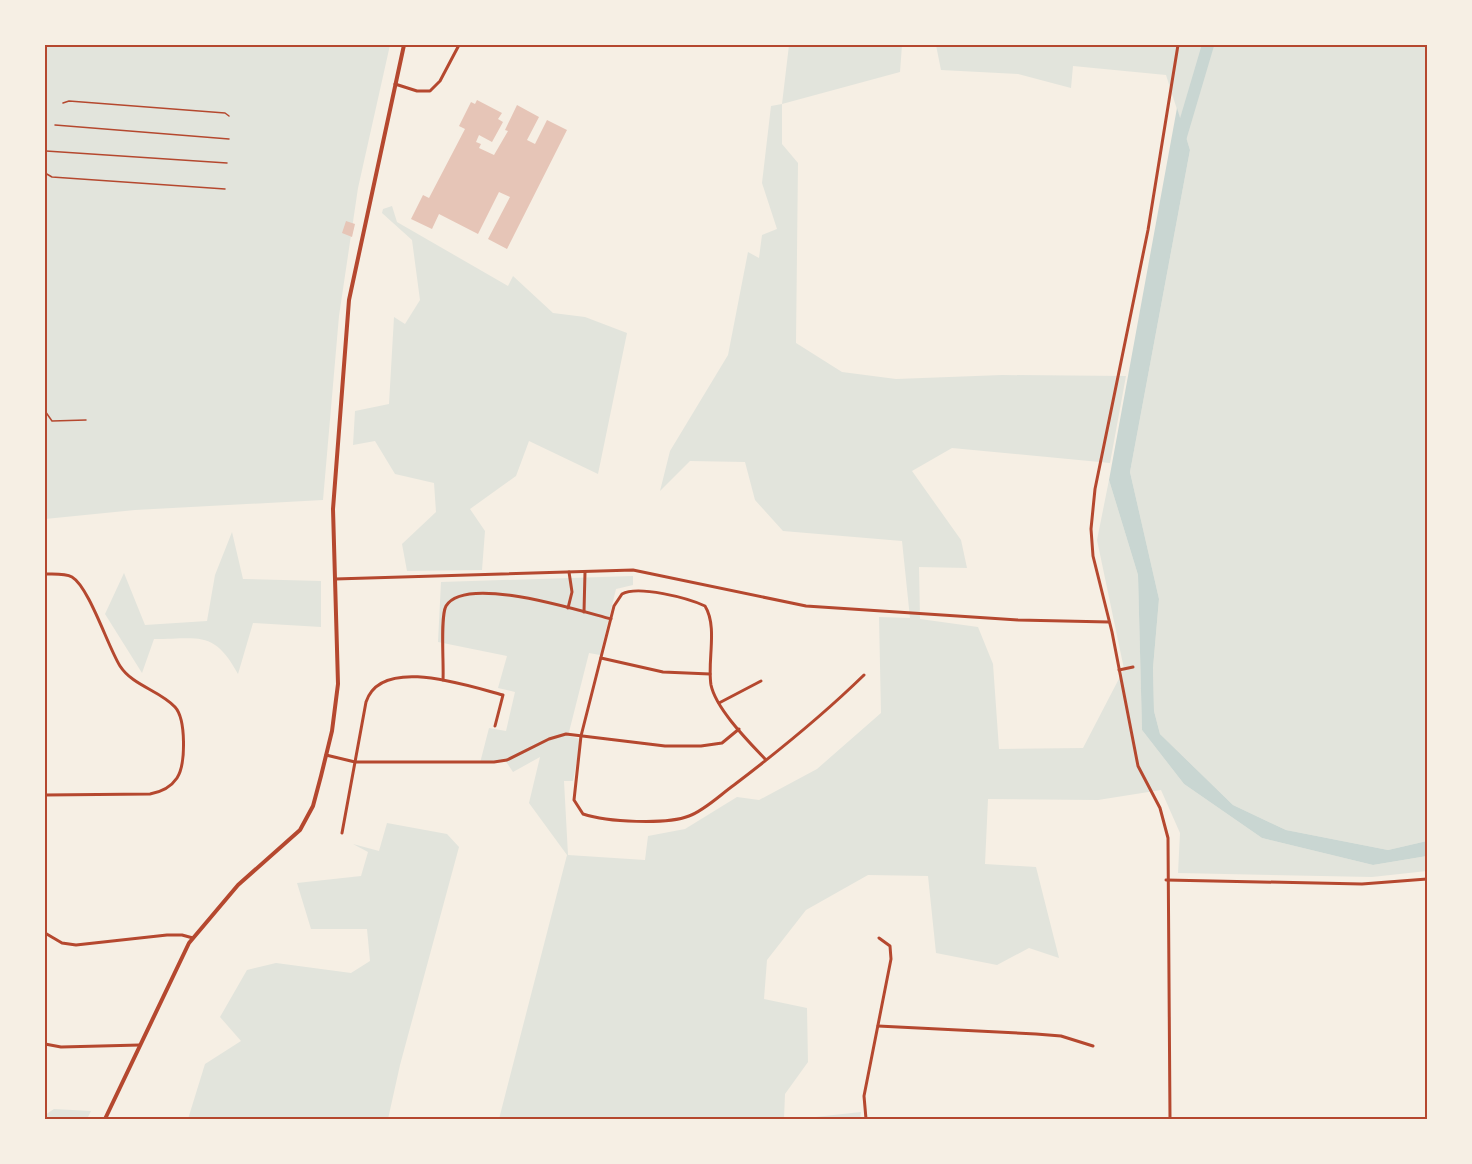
<svg xmlns="http://www.w3.org/2000/svg" width="1472" height="1164" viewBox="0 0 1472 1164" font-family="'Nunito Sans',sans-serif">
<style>
.green{fill:#e2e4dc}
.water{fill:#c9d6d2}
.lines{fill:none;stroke-linecap:round;stroke-linejoin:round}
.river{stroke:#c9d6d2;stroke-width:12}
.building{fill:#e6c5b7}
.path{stroke:#b5482f;stroke-width:1.5}
.service{stroke:#b5482f;stroke-width:1.5}
.minor{stroke:#b5482f;stroke-width:3}
.tertiary{stroke:#b5482f;stroke-width:3}
.secondary{stroke:#b5482f;stroke-width:4}
.neatline{fill:none;stroke:#b5482f;stroke-width:2}
</style>
<rect width="100%" height="100%" fill="#f6efe4"/>
<!-- green -->
<g class="green">
<path d="M45 45H390L358 188 339 316 323 500 135 510 45 519Z"/>
<path d="M789 45H902L900 72 782 104V144L798 163 796 343 842 372 896 379 1002 375 1126 376 1110 463 952 448 912 471 961 540 967 568 919 567 920 619 978 627 993 664 999 749 1083 748 1124 669 1097 540 1109 480 1138 575 1142 730 1184 784 1262 838 1373 865 1427 856V871L1372 877 1178 873 1180 833 1161 790 1098 800 988 799 985 864 1036 867 1059 958 1029 948 997 965 936 953 928 876 868 875 806 910 767 960 764 999 807 1008 808 1062 785 1094 784 1119H499L567 855 529 803 540 757 513 772 505 760 480 763 489 728 506 731 515 692 498 688 507 656 438 642 441 582 633 576V585L616 589 600 655 589 653 568 736 581 739 573 781H564L568 855 645 860 648 836 685 829 737 797 759 800 817 769 881 713 879 617 910 618 902 541 783 531 755 500 745 462 690 461 660 491 670 451 728 355 748 252 759 258 762 235 777 229 762 183 771 106 782 104Z"/>
<path d="M936 45H1427V841L1388 850 1286 830 1233 805 1160 734 1154 711 1153 668 1159 599 1130 472 1190 150 1166 75 1073 66 1071 88 1018 74 941 70Z"/>
<path d="M392 206 397 222 508 286 513 276 553 313 585 317 627 333 598 474 529 441 516 476 470 509 485 531 482 570 407 571 402 544 436 512 434 483 395 474 375 441 353 445 355 411 389 404 394 317 405 324 420 300 412 240 382 213 383 209Z"/>
<path d="M232 532 243 579 321 581V627L253 623 238 674C214 630 200 639 154 639L142 673 105 614 124 573 145 625 207 621 215 575Z"/>
<path d="M387 823 447 834 459 847 400 1065 388 1119H188L205 1064 241 1041 220 1017 247 970 276 963 351 973 370 961 367 929H311L297 883 361 876 368 852 353 844 379 851Z"/>
<path d="M54 1109 91 1111 87 1119H45V1115Z"/>
<path d="M861 1112 860 1119H797Z"/>
</g>
<!-- water -->
<path class="water" d="M1177 108 1190 150 1130 472 1159 599 1153 668 1154 711 1160 734 1233 805 1286 830 1388 850 1427 841V856L1373 865 1262 838 1184 784 1142 730 1138 575 1109 480Z"/>
<g class="lines">
<!-- river -->
<path class="river" d="M1179 143 1208 45"/>
</g>
<!-- building -->
<g class="building">
<path d="M477 100 502 113 498 119 503 122 492 142 479 135 476 142 481 144 479 148 494 155 508 131 505 130 517 105 539 117 527 140 535 144 547 120 567 130 507 249 488 239 510 197 499 192 478 234 439 214 432 229 411 219 423 195 429 198 465 129 459 126 471 102 475 104Z"/>
<path d="M346 221 355 224 352 237 342 233Z"/>
</g>
<g class="lines">
<!-- path -->
<path class="path" d="M45 411 52 421 86 420"/>
<!-- service -->
<g class="service">
<path d="M63 103 69 101 225 113 229 116"/>
<path d="M55 125 229 139"/>
<path d="M46 151 227 163"/>
<path d="M45 173 52 177 225 189"/>
</g>
<!-- minor -->
<g class="minor">
<path d="M395 84 417 91H430L440 81 459 45"/>
<path d="M45 574C53 574 65 573 72 577 89 587 108 647 120 666 133 686 159 690 175 707 186 719 186 764 177 778 171 787 161 792 150 794L45 795"/>
<path d="M335 579 633 570 806 606 1018 620 1109 622"/>
<path d="M568 608 572 592 569 572"/>
<path d="M584 612 585 572"/>
<path d="M601 658 663 672 710 674"/>
<path d="M1119 670 1133 667"/>
<path d="M443 680C444 664 440 617 446 606 465 574 580 611 611 619"/>
<path d="M719 703 761 681"/>
<path d="M326 755 355 762H494L507 760 549 739 566 734 665 746H701L722 743 739 729"/>
<path d="M766 760C749 742 716 709 711 685 707 661 718 627 705 606 688 598 638 585 622 594L614 606 581 736 574 800 583 814C607 822 666 825 689 816 705 810 720 795 734 785 780 750 823 715 864 675"/>
<path d="M342 833 366 702C381 655 468 686 503 695L495 726"/>
<path d="M45 933 62 943 76 945 167 935H182L193 938"/>
<path d="M878 1026 1036 1034 1061 1036 1093 1046"/>
<path d="M45 1044 61 1047 140 1045"/>
<path d="M866 1119 864 1096 891 959 890 946 879 938"/>
</g>
<!-- tertiary -->
<g class="tertiary">
<path d="M1166 880 1362 884 1427 879"/>
<path d="M1170 1119 1168 838 1160 808 1138 766 1112 632 1093 556 1091 529 1095 489 1148 230 1178 45"/>
</g>
<!-- secondary -->
<path class="secondary" d="M105 1119 189 943 238 885 300 830 313 806 321 776 332 731 338 684 333 509 349 300 404 45"/>
</g>
<!-- border -->
<rect width="1472" height="1164" fill="none" stroke="#f6efe4" stroke-width="93"/>
<rect x="46" y="46" width="1380" height="1072" class="neatline"/>
</svg>
